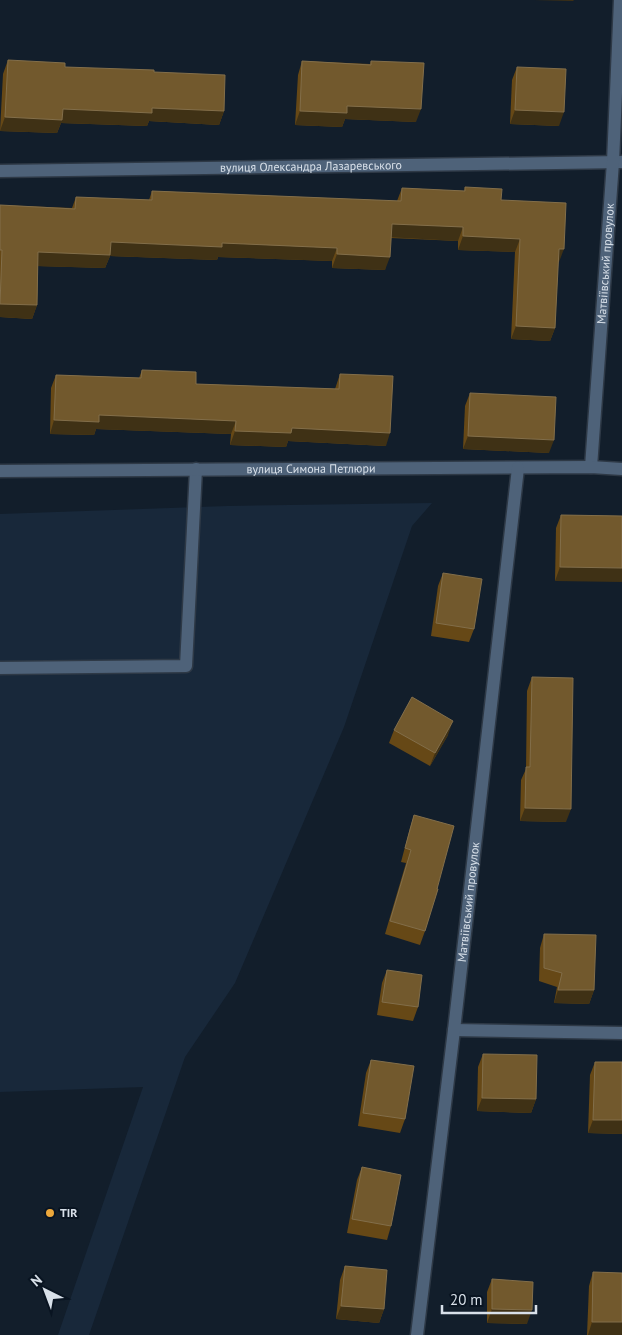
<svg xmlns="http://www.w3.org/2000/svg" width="622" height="1335" viewBox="0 0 622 1335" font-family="'PT Sans',sans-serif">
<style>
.built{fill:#18283a}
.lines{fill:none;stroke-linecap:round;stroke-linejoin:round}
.lane-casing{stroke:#2e3946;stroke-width:15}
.street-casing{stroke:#2e3946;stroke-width:15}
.lane{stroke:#4e6279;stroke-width:12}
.street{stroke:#4e6279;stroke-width:12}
.wall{fill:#664816}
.shaded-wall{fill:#3f3115}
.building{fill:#72592d;stroke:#826e4a}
.poi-dot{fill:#eda83b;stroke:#091421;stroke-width:2}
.labels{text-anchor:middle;stroke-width:4;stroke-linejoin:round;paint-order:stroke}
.street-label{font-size:12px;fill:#d8e0e9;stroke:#091421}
.poi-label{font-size:12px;font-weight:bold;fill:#d8e0e9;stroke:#091421;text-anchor:start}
</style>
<rect width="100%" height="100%" fill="#121e2b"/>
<!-- built -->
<path class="built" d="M432 503 412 526 344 727 235 983 185 1057 89 1335H58L143 1087 0 1092V514L227 506Z"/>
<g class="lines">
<defs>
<path id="lane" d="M0 668 186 666 196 469"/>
<g id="street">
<path id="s1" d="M0 171 622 162"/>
<path id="s2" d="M591 467 613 162 620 0"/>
<path id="s3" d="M0 471 591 467 622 469"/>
<path d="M454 1030 622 1033"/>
<path id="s4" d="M417 1335 454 1030 518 468"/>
</g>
</defs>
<!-- lane casing -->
<use href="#lane" class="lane-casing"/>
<!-- street casing -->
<use href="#street" class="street-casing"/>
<!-- lane -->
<use href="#lane" class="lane"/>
<!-- street -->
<use href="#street" class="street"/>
</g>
<!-- wall -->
<g class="wall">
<path d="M8 60 65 67 154 72 224 111 219 125 149 121 147 126 61 123 57 133 0 131 3 74Z"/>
<path d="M302 61 370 64 371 61 416 122 345 119 342 127 295 125 298 75Z"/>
<path d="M517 67 559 126 510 124 512 80Z"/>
<path d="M465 187 501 200 559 262H558L555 328 550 341 511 339 515 252 458 250V241L391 238 385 270 332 268V261L218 257 217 260 110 256 105 268 38 266 37 305 32 319 0 317V205L72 208 76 197 149 200 152 191 397 201 402 188 464 191Z"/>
<path d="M142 370 196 384 335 389 340 374 386 446 288 441 286 447 230 445 231 434 96 429 94 435 50 434 51 388 56 375 139 378Z"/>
<path d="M470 393 549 453 463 449 465 406Z"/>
<path d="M561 515 622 516 555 581 556 528Z"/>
<path d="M443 573 474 629 469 642 431 636 438 586Z"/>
<path d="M532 677 566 822 520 821 521 780 526 769 527 691Z"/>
<path d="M394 730 448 735 430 766 389 743Z"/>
<path d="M414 815 437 889 425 931 420 945 385 934 406 863 401 862 410 828Z"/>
<path d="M544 934 594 990 589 1004 554 1003 557 987 539 981 540 948Z"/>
<path d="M387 970 418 1007 413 1021 377 1015 382 983Z"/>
<path d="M483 1054 536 1099 531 1113 477 1111 478 1067Z"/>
<path d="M371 1060 405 1119 400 1133 358 1126 366 1073Z"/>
<path d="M595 1062H622V1134L588 1133 590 1075Z"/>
<path d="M362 1167 391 1226 387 1240 347 1233 357 1180Z"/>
<path d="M345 1266 384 1309 379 1323 336 1319 340 1280Z"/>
<path d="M593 1272 622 1335H587L589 1286Z"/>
<path d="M492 1279 527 1324 487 1323V1292Z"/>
</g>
<!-- shaded-wall -->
<g class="shaded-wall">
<path d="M534 0H574L573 1Z"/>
<path d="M347 106 421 109 416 122 345 119 342 127 295 125 300 111Z"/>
<path d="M152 108 224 111 219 125 149 121 147 126 61 123 57 133 0 131 5 117 63 109Z"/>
<path d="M515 110 564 112 559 126 510 124Z"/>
<path d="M392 224 463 227 458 241 387 237Z"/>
<path d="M463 236 520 239 515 252 458 250Z"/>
<path d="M111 242 222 243 337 248 332 261 218 257 217 260 110 256 105 268 34 266 38 252Z"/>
<path d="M559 249H564L559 262H554Z"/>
<path d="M337 254 390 257 385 270 332 268Z"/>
<path d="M0 304 37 305 32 319 0 317Z"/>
<path d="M516 326 555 328 550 341 511 339Z"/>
<path d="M99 415 236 421 231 434 96 429 94 435 50 434 54 420Z"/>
<path d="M292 428 390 433 386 446 288 441 286 447 230 445 235 431Z"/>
<path d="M468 436 554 440 549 453 463 449Z"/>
<path d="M560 567 622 568V582L555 581Z"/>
<path d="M453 721 448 735 430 766 435 753Z"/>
<path d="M525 808 571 809 566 822 520 821Z"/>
<path d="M558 990H594L589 1004 554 1003Z"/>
<path d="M482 1098 536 1099 531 1113 477 1111Z"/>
<path d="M593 1120H622V1134L588 1133Z"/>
<path d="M341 1306 384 1309 379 1323 336 1319Z"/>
<path d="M492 1309 532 1310 527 1324 487 1323Z"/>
<path d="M592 1322H622V1335H588Z"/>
</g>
<!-- building -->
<g class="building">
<path d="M8 60 65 63V67L154 70V72L225 75 224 111 152 108V113L63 109 62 120 5 117Z"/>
<path d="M302 61 371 65V61L424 63 421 109 347 106V113L300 111Z"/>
<path d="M517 67 566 69 564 112 515 110Z"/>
<path d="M465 187 502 189 501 200 566 203 564 249H559L555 328 516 326 520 239 463 236V227L392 224 390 257 337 254V248L222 243V247L111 242 110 255 38 252 37 305 0 304 2 250H0V205L75 209 76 197 152 200V191L401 201 402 188 465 191Z"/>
<path d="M142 370 196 372V384L339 389 340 374 393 376 390 433 292 428 291 433 235 431 236 421 99 415V422L54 420 56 375 141 378Z"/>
<path d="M470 393 556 397 554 440 468 436Z"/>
<path d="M561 515 622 516V568L560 567Z"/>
<path d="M443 573 482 579 474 629 436 623Z"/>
<path d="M532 677 573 678 571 809 525 808 526 767H530Z"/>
<path d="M412 697 453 721 435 753 394 730Z"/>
<path d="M414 815 454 826 437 889H438L425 931 390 921 411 850 405 848Z"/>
<path d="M544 934 596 935 594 990H558L562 973 544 968Z"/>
<path d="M387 970 422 975 418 1007 382 1002Z"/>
<path d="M483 1054 537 1055 536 1099 482 1098Z"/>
<path d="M371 1060 414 1066 405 1119 363 1113Z"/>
<path d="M595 1062H622V1120H593Z"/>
<path d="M362 1167 401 1175 391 1226 352 1219Z"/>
<path d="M345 1266 387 1270 384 1309 341 1306Z"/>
<path d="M593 1272 622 1273V1322H592Z"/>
<path d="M492 1279 533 1282 532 1310 492 1309Z"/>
</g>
<!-- markers -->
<circle class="poi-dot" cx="50" cy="1213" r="5"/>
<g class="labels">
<!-- street labels -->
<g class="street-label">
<text dy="4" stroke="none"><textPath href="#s1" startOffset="311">вулиця Олександра Лазаревського</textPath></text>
<text dy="4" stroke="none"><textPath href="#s2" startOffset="204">Матвіївський провулок</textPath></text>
<text dy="4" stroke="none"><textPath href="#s3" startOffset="311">вулиця Симона Петлюри</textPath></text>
<text dy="4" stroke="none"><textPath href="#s4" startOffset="436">Матвіївський провулок</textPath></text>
</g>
<!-- poi labels -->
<g class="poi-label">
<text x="60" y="1217">TIR</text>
</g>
</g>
<!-- north arrow -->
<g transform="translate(45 1290) rotate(318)" stroke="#091421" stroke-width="4" paint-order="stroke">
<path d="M0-4L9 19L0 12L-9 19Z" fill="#d8e0e9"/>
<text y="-8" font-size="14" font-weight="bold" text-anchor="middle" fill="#d8e0e9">N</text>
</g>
<!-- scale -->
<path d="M442 1305v8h94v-8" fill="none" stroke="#d8e0e9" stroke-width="2.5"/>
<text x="450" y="1305" font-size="15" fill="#d8e0e9" stroke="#091421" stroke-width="4" paint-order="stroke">20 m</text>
</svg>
